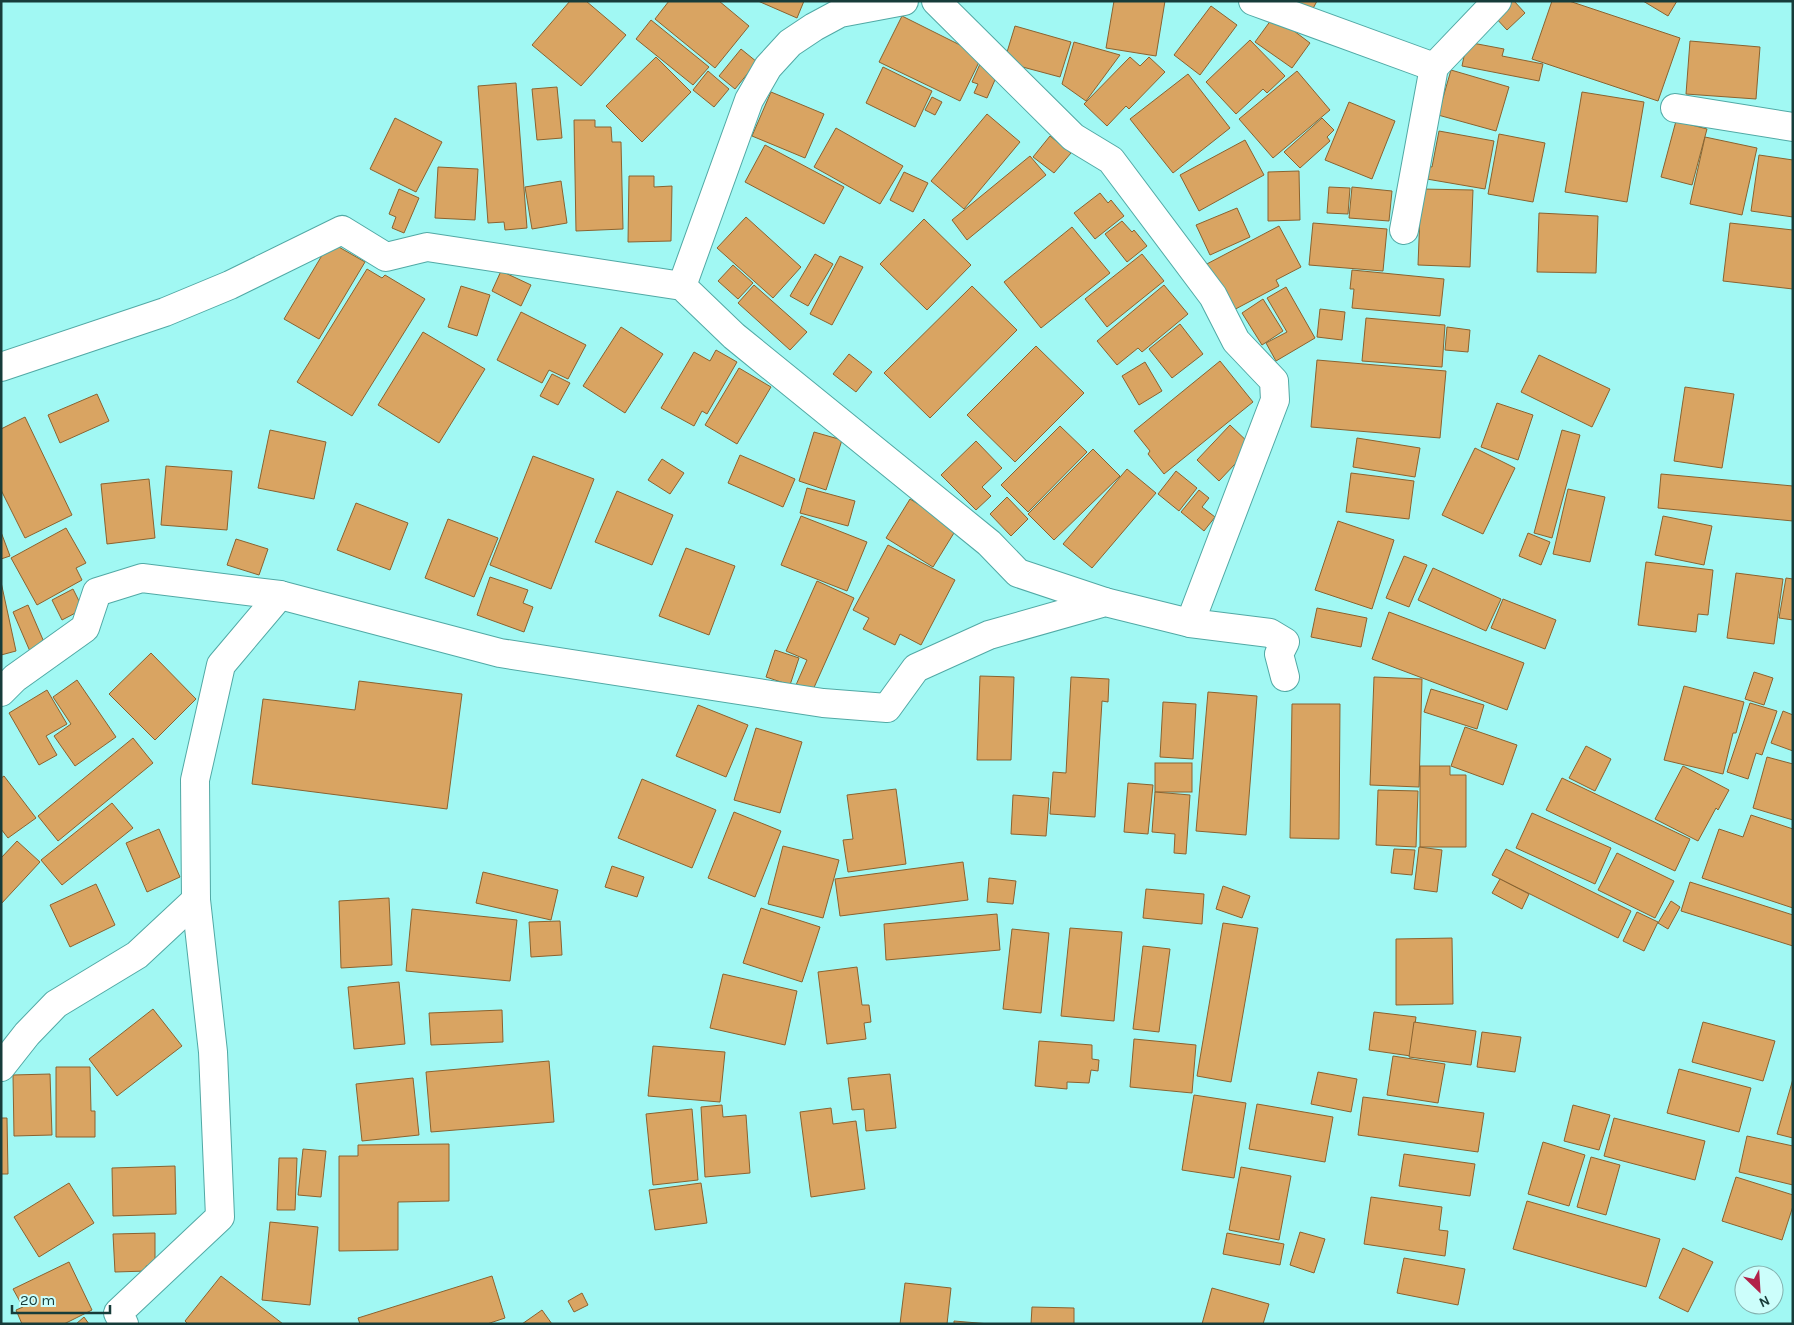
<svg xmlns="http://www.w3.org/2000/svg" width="1794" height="1325" viewBox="0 0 1794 1325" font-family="Karla,sans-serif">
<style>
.building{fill:#d9a462;stroke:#8a6330}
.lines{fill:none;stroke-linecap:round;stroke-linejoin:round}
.minor-casing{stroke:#51a9a5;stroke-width:30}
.minor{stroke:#fff;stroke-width:28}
</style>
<rect width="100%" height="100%" fill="#a1f8f3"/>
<!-- building -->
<g class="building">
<path d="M570 1H586L626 35 581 86 532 45Z"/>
<path d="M669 1H719L749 26 715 68 655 19Z"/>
<path d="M758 1H804L797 18Z"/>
<path d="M1114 1H1165L1156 56 1106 48Z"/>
<path d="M1281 1H1317L1308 18Z"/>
<path d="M1511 1H1514L1525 13 1507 30 1494 16Z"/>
<path d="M1552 1H1569L1680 38 1658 101 1532 59Z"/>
<path d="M1643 1H1677L1668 16Z"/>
<path d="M1211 6 1237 25 1200 75 1174 55Z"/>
<path d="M902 16 982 56 960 101 879 62Z"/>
<path d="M1274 16 1310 43 1292 68 1255 42Z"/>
<path d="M651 20 709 67 693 85 636 39Z"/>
<path d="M1015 26 1071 42 1060 77 1004 62Z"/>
<path d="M1250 40 1285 76 1267 93 1263 89 1236 114 1206 82Z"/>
<path d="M1690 41 1760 47 1756 99 1686 94Z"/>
<path d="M1074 42 1120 55 1086 101 1062 84Z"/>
<path d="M1467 42 1504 49 1502 56 1543 64 1539 81 1462 66Z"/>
<path d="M741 49 757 62 735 89 719 76Z"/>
<path d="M656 57 691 92 642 142 606 106Z"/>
<path d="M1130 57 1140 66 1149 57 1165 72 1129 109 1126 106 1107 126 1084 104Z"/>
<path d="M980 64 998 73 987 98 974 93 978 84 972 82Z"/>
<path d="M883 67 932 91 915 127 866 103Z"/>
<path d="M1451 70 1509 87 1496 131 1438 115Z"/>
<path d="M708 71 729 89 714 107 693 90Z"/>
<path d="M1297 71 1330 110 1273 158 1239 119Z"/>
<path d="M1188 74 1230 128 1173 173 1130 119Z"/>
<path d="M516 83 527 228 505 230 504 222 488 223 478 86Z"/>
<path d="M557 87 562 138 537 140 532 89Z"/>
<path d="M771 92 824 114 805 158 752 136Z"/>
<path d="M1582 92 1644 102 1627 202 1565 192Z"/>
<path d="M932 97 942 102 935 115 925 110Z"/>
<path d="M1349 102 1395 121 1372 179 1325 160Z"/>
<path d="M987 114 1020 142 964 209 931 181Z"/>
<path d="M395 118 442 142 416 192 370 169Z"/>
<path d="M1322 118 1334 130 1327 137 1330 141 1300 168 1284 152Z"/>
<path d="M574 120H595V127H611L612 142H621L623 229 576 231Z"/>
<path d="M1676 121 1707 129 1692 185 1661 177Z"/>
<path d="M836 128 903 166 880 204 814 167Z"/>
<path d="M1439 131 1494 141 1485 189 1415 177 1417 164 1432 167Z"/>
<path d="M1499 134 1545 143 1533 202 1488 194Z"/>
<path d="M1050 136 1071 153 1054 173 1033 157Z"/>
<path d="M1705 137 1757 148 1742 215 1690 204Z"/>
<path d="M1245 140 1264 175 1199 211 1180 175Z"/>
<path d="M765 145 844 187 824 224 745 182Z"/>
<path d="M1759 155 1793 160V217L1751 211Z"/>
<path d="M1030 156 1046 175 967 240 952 220Z"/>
<path d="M438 167 478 169 475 220 435 218Z"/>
<path d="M1299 171 1300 220 1268 221V172Z"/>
<path d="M904 172 928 183 913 212 890 200Z"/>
<path d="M629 176H654V187L672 186 671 241 628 242Z"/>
<path d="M561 181 567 223 532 229 525 187Z"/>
<path d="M1329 187 1350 188 1348 214 1327 213Z"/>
<path d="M1352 187 1392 191 1389 221 1349 218Z"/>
<path d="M399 189 419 198 404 233 392 228 396 217 389 214Z"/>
<path d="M1421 189 1473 190 1470 267 1418 265Z"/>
<path d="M1100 193 1108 203 1111 200 1124 216 1095 239 1074 213Z"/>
<path d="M1237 208 1250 237 1210 255 1196 225Z"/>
<path d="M1539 213 1598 216 1596 273 1537 272Z"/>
<path d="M746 217 801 267 773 298 717 248Z"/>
<path d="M924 219 971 265 927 310 880 264Z"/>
<path d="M1122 221 1132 232 1134 230 1147 246 1127 262 1105 234Z"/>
<path d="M1313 223 1387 229 1383 271 1309 265Z"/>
<path d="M1730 223 1793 230V289L1723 281Z"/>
<path d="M1279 226 1301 267 1276 280 1279 286 1228 313 1203 266Z"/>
<path d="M1072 227 1110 273 1041 328 1004 282Z"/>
<path d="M330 242 365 262 319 339 284 319Z"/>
<path d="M815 254 833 264 808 306 790 296Z"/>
<path d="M1142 254 1164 281 1107 327 1085 299Z"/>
<path d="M840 256 863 267 832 325 810 314Z"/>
<path d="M733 265 753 283 738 299 718 281Z"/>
<path d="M367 269 382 278 385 275 425 299 352 416 297 382Z"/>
<path d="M1352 270 1444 279 1440 316 1352 308 1354 289H1350Z"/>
<path d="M501 271 531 285 521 306 492 291Z"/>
<path d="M754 285 807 332 790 350 738 303Z"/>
<path d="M1164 285 1188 314 1142 352 1138 348 1117 365 1097 341Z"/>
<path d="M461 286 490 295 477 336 448 327Z"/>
<path d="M972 286 1017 330 930 418 884 373Z"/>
<path d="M1286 287 1315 338 1276 361 1266 343 1287 332 1267 298Z"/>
<path d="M1263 299 1283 331 1262 345 1242 313Z"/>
<path d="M1320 309 1345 312 1342 340 1317 337Z"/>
<path d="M521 312 586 345 568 379 549 370 542 383 497 360Z"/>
<path d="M1366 318 1445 325 1442 367 1362 361Z"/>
<path d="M1180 324 1203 354 1172 378 1149 349Z"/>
<path d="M621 327 663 354 625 413 583 386Z"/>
<path d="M1447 327 1470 330 1468 352 1445 350Z"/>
<path d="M423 332 485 369 439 443 378 405Z"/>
<path d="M1036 346 1084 393 1015 462 967 415Z"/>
<path d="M716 350 737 362 707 414 702 411 694 426 661 408 694 352 710 361Z"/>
<path d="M849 354 872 372 856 392 833 374Z"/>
<path d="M1539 355 1610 389 1592 427 1521 392Z"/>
<path d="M1317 360 1446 371 1440 438 1311 427Z"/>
<path d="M1220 361 1253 402 1164 474 1148 454 1150 451 1134 431Z"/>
<path d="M1145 362 1162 391 1139 405 1122 376Z"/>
<path d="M739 368 771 387 737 444 705 425Z"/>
<path d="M552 374 570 383 558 405 540 396Z"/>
<path d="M1685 387 1734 394 1722 468 1674 461Z"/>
<path d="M97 394 109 421 60 443 48 415Z"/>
<path d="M1497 403 1533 415 1518 460 1481 447Z"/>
<path d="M25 417 72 515 25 538 1 490V429Z"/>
<path d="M1230 425 1252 446 1219 481 1197 460Z"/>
<path d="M1060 426 1087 452 1028 512 1001 485Z"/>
<path d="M270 430 326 442 314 499 258 488Z"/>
<path d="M1562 430 1580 435 1552 538 1534 533Z"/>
<path d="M814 432 842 440 826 490 799 481Z"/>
<path d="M1357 438 1420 448 1415 477 1353 467Z"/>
<path d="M976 441 1002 468 982 487 991 496 976 510 941 475Z"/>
<path d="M1475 448 1515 468 1483 534 1442 515Z"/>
<path d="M1093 449 1120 476 1054 540 1028 514Z"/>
<path d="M740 455 795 479 783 507 728 483Z"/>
<path d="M533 456 594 479 551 589 490 565Z"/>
<path d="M662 459 684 473 670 494 648 480Z"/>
<path d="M166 466 232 471 227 530 161 525Z"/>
<path d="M1127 469 1156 493 1092 568 1063 544Z"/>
<path d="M1176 471 1197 488 1179 511 1158 494Z"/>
<path d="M1351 473 1414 481 1409 519 1346 512Z"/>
<path d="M1661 474 1793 486V521L1658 508Z"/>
<path d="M149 479 155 538 107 544 101 484Z"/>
<path d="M807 488 855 501 848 526 800 513Z"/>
<path d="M1568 489 1605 497 1590 562 1553 554Z"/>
<path d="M1199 490 1209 498 1202 507 1215 517 1204 531 1181 512Z"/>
<path d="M617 491 673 515 652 565 595 542Z"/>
<path d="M1007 497 1028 519 1011 536 990 514Z"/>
<path d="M910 499 957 528 933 567 886 538Z"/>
<path d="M356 503 408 523 390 570 337 550Z"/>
<path d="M801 516 867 542 847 591 781 565Z"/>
<path d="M1663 516 1712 526 1704 565 1655 555Z"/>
<path d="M448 519 498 538 474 597 425 578Z"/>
<path d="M1338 521 1394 540 1372 609 1315 590Z"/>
<path d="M66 528 86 563 76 568 82 580 37 605 11 558Z"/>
<path d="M1 532 10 556 1 559Z"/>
<path d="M1528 533 1550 542 1541 565 1519 556Z"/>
<path d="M236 539 268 549 259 575 227 565Z"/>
<path d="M888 545 955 580 921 645 900 634 895 645 863 629 869 618 853 610Z"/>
<path d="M686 548 735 566 709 635 659 616Z"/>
<path d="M1404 556 1427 565 1409 607 1386 598Z"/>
<path d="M1646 562 1713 570 1708 615 1698 614 1696 632 1638 625Z"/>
<path d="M1433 568 1501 599 1486 631 1418 600Z"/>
<path d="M1736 573 1783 579 1774 644 1727 638Z"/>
<path d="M490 577 528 590 523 603 533 607 524 632 477 615Z"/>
<path d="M1786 578 1793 579V620L1779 618Z"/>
<path d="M817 581 854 598 812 692 796 685 807 660 786 651Z"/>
<path d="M1 582 16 651 1 655Z"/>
<path d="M73 589 83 609 62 620 52 600Z"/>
<path d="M1503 599 1556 620 1545 649 1491 628Z"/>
<path d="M28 605 47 649 32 656 13 612Z"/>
<path d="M1317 608 1367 618 1361 647 1311 637Z"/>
<path d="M1389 612 1524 663 1507 710 1372 659Z"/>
<path d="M775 650 799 658 790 685 766 677Z"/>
<path d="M151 653 196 699 155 740 109 694Z"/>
<path d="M1754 672 1773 678 1764 705 1745 699Z"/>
<path d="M980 676 1014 677 1011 760H977Z"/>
<path d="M1071 677 1109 679 1108 702 1102 701 1095 817 1050 814 1053 772 1066 773Z"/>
<path d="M1374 677 1422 679 1419 787 1370 785Z"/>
<path d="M77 680 116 737 75 766 54 736 71 724 53 697Z"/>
<path d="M359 681 462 694 447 809 252 784 263 699 355 710Z"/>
<path d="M1684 686 1744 702 1736 733H1733L1723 774 1664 760Z"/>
<path d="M1431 689 1484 705 1477 729 1424 712Z"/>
<path d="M47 690 67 724 46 736 57 755 39 765 9 713Z"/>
<path d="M1208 692 1257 696 1246 835 1196 831Z"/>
<path d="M1163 702 1196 704 1193 759 1160 757Z"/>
<path d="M1750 703 1777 711 1762 755 1756 753 1748 779 1727 772Z"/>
<path d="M1292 704H1340L1339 839 1290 838Z"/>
<path d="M698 705 748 725 726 777 676 756Z"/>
<path d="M1783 711 1793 715V751L1771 743Z"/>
<path d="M1465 727 1517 745 1503 785 1451 766Z"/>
<path d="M756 728 802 742 780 813 734 800Z"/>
<path d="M133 738 153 763 58 841 38 816Z"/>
<path d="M1586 746 1611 759 1595 791 1569 778Z"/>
<path d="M1767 757 1793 764V820L1753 808Z"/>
<rect x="1155" y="763" width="37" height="29"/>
<path d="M1420 766H1450V775H1466V847H1420Z"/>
<path d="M1683 766 1729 790 1718 810 1716 808 1698 841 1655 819Z"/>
<path d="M4 776 36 818 8 838 1 829V778Z"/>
<path d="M1562 778 1690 839 1675 871 1546 810Z"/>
<path d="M642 779 716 810 692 868 618 838Z"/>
<path d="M1128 783 1153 785 1148 834 1124 832Z"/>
<path d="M896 789 906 864 848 872 843 840 853 839 847 795Z"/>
<path d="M1378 790 1418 791 1416 847 1376 845Z"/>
<path d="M1155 792 1190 795 1186 854 1174 853 1175 834 1152 832Z"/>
<path d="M1013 795 1049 798 1046 836 1011 834Z"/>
<path d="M112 803 133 828 62 885 41 860Z"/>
<path d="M734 812 781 831 755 897 708 878Z"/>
<path d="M1532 813 1611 848 1595 884 1516 848Z"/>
<path d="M1751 815 1793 829V908L1702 878 1719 829 1743 837Z"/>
<path d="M159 829 180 877 147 892 126 843Z"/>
<path d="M17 841 40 862 1 904V858Z"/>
<path d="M783 846 839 860 823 918 768 904Z"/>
<path d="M1419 847 1442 850 1437 892 1414 889Z"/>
<path d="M1394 849 1415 850 1412 875 1391 873Z"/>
<path d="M1506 849 1631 911 1618 938 1492 875Z"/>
<path d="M1617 853 1674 881 1655 918 1598 890Z"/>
<path d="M963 862 968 900 840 916 835 879Z"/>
<path d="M612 866 644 877 637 897 605 887Z"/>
<path d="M483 872 558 890 551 920 476 903Z"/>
<path d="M989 878 1016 881 1013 904 987 902Z"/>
<path d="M1500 879 1529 894 1522 909 1492 893Z"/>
<path d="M1690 882 1793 915V946L1681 911Z"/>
<path d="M96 884 115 925 70 947 50 905Z"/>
<path d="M1223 886 1250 896 1242 918 1216 909Z"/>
<path d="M1146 889 1204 894 1202 924 1143 918Z"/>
<path d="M389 898 392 965 341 968 339 901Z"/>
<path d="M1671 901 1680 907 1668 929 1658 923Z"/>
<path d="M761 908 820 927 802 982 743 963Z"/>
<path d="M412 909 517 920 510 981 406 971Z"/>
<path d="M1637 912 1658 922 1644 951 1623 941Z"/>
<path d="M997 914 1000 950 886 960 884 924Z"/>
<path d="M560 921 562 955 531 957 529 922Z"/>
<path d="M1223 923 1258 928 1231 1082 1197 1076Z"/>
<path d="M1070 928 1122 932 1114 1021 1061 1016Z"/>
<path d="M1012 929 1049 933 1041 1013 1003 1009Z"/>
<path d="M1452 938 1453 1004 1396 1005V939Z"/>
<path d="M1143 946 1170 949 1159 1032 1133 1029Z"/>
<path d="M857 967 862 1005H869L871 1022 864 1023 866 1039 827 1044 818 972Z"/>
<path d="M723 974 797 991 785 1045 710 1028Z"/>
<path d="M399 982 405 1044 354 1049 348 987Z"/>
<path d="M153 1009 182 1046 117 1096 89 1059Z"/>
<path d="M502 1010 503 1042 431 1045 429 1013Z"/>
<path d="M1374 1012 1416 1017 1411 1056 1369 1050Z"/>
<path d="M1414 1022 1476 1031 1471 1065 1409 1057Z"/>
<path d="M1703 1022 1775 1041 1763 1081 1692 1062Z"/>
<path d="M1482 1032 1521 1037 1515 1072 1477 1067Z"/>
<path d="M1134 1039 1196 1045 1192 1093 1130 1087Z"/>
<path d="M1039 1041 1092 1045V1059L1099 1060 1098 1071 1091 1070 1089 1083 1067 1082V1089L1035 1086Z"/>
<path d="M653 1046 725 1052 720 1102 648 1096Z"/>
<path d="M1393 1056 1445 1064 1438 1103 1387 1095Z"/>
<path d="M549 1061 554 1122 431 1132 426 1072Z"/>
<path d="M56 1067H90L91 1111H95V1137H56Z"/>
<path d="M1679 1069 1751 1088 1739 1132 1667 1113Z"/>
<path d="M1318 1072 1357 1079 1351 1112 1311 1104Z"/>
<path d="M50 1074 52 1135 14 1136 13 1075Z"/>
<path d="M890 1074 896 1128 866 1131 864 1109 852 1110 848 1078Z"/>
<path d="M413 1078 419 1135 362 1141 356 1084Z"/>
<path d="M1793 1079V1138L1777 1134Z"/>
<path d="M1194 1095 1246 1103 1234 1178 1182 1170Z"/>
<path d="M1363 1097 1484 1113 1478 1152 1358 1135Z"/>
<path d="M1257 1104 1333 1117 1325 1162 1249 1149Z"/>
<path d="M722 1105 723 1117 746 1115 750 1173 705 1177 701 1107Z"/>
<path d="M1573 1105 1610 1115 1599 1150 1564 1141Z"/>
<path d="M831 1108 833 1124 856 1121 865 1189 811 1197 800 1112Z"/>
<path d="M692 1109 698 1180 653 1185 646 1114Z"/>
<path d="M1 1118H7L8 1174H1Z"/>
<path d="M1614 1118 1705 1141 1695 1180 1604 1156Z"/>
<path d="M1747 1136 1793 1146V1185L1739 1172Z"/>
<path d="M1543 1142 1585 1155 1569 1206 1528 1194Z"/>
<path d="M449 1144V1201L398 1202V1250L339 1251V1156H358V1145Z"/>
<path d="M303 1149 326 1151 321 1197 298 1195Z"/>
<path d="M1404 1154 1475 1164 1470 1196 1399 1186Z"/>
<path d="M1591 1157 1620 1165 1606 1215 1577 1207Z"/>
<path d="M279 1158H297L295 1210H277Z"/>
<path d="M175 1166 176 1214 113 1216 112 1168Z"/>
<path d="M1241 1167 1291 1176 1279 1240 1229 1230Z"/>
<path d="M1736 1177 1793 1195V1206L1782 1240 1722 1221Z"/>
<path d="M69 1183 94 1223 39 1257 14 1217Z"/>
<path d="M701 1183 707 1223 655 1230 649 1190Z"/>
<path d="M1371 1197 1442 1207 1439 1230 1448 1231 1445 1256 1364 1244Z"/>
<path d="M1527 1201 1660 1239 1646 1287 1513 1249Z"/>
<path d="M270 1222 318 1227 310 1305 262 1300Z"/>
<path d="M1300 1232 1325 1239 1314 1273 1290 1265Z"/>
<path d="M155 1233V1265L146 1266 147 1271 115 1272 113 1234Z"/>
<path d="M1227 1233 1284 1244 1280 1265 1223 1254Z"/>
<path d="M1683 1248 1713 1262 1688 1312 1659 1298Z"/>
<path d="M1404 1258 1465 1269 1458 1305 1397 1293Z"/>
<path d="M69 1262 92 1310 64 1324H22L16 1310 23 1307 13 1289Z"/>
<path d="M221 1276 283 1324H188L185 1321Z"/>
<path d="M492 1276 505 1318 487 1324H360L358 1318Z"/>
<path d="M905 1283 951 1288 947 1324H900Z"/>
<path d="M1212 1288 1269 1304 1263 1324H1202Z"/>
<path d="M582 1293 588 1305 574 1312 568 1301Z"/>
<path d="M1032 1307 1074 1308V1324H1031Z"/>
<path d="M542 1310 552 1324H522Z"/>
<path d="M84 1317 89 1324H76Z"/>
<path d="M954 1321 990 1324H954Z"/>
</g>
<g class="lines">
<defs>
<g id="minor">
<path d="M936 1 1073 137 1111 160 1213 296 1236 341 1274 381 1275 400 1190 623"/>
<path d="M1253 1 1434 67"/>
<path d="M1675 108 1793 127"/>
<path d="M1404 230 1434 67 1497 1"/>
<path d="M682 286 749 100 768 67 790 43 814 27 840 13 904 1"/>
<path d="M1 367 165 312 230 285 342 230 386 257 427 247 682 286 734 336 989 543 1018 573 1105 602"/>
<path d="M1 692 15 678 85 628 97 592 142 578 280 595 500 653 823 703 887 708 916 668 989 635 1105 602 1190 623 1270 633 1285 642 1279 654 1285 677"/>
<path d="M1 1067 27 1034 56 1004 137 955 196 900 195 780 221 665 280 595"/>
<path d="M124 1324 118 1313 220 1217 213 1052 196 900"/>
</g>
</defs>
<!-- minor casing -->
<use href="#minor" class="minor-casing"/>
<!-- minor -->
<use href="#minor" class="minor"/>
</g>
<!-- border -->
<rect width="1794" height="1325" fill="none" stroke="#173c3a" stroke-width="5"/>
<!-- north arrow -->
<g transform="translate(1759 1290) rotate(155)"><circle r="24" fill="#ccfefb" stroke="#84b0ae"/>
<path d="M0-4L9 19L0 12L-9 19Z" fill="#b22149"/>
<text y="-8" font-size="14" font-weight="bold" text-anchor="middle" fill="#173c3a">N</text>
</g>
<!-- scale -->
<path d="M12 1305v8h98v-8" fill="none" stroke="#173c3a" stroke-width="2.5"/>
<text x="20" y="1305" font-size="15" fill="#173c3a" stroke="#ccfefb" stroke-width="4" paint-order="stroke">20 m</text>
</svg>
